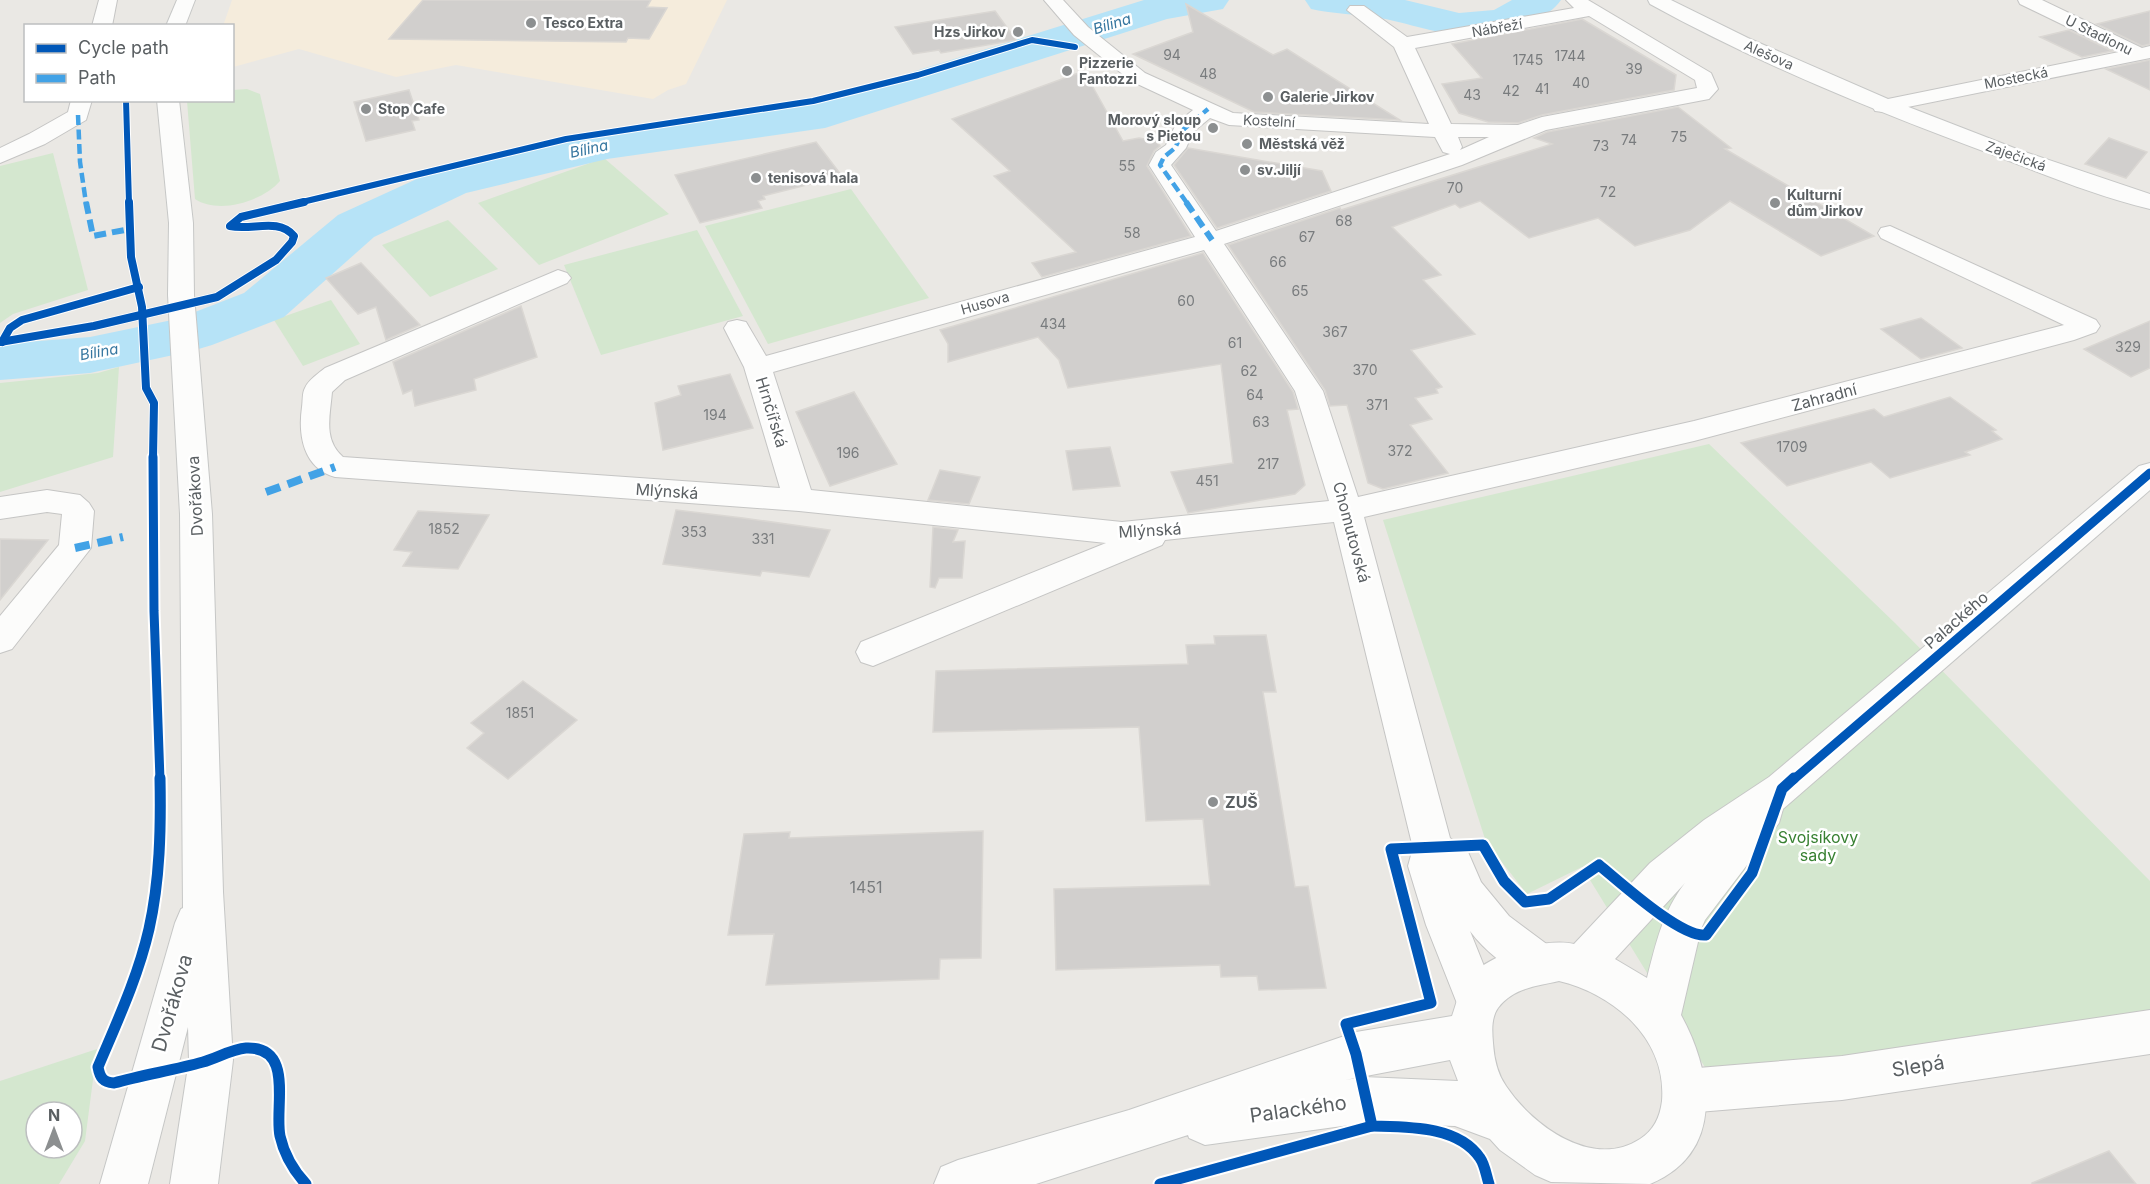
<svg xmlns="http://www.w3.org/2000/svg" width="2150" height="1184" viewBox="0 0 2150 1184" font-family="Inter,sans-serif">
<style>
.commercial{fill:#f5ecdc}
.green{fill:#d4e7cf;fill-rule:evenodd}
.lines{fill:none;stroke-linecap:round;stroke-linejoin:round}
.river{fill:#b6e3f7;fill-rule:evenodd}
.building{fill:#d1cfcd;stroke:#dad7d3;stroke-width:1.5}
.street-casing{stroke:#c5c5c4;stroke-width:2}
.secondary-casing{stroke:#c6c7c6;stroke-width:2}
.street{fill:#fcfcfb;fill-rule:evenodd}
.secondary{fill:#fcfcfb;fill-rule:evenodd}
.quiet-far2{stroke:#42a2e6;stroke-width:4.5;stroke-dasharray:10 4.5;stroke-linecap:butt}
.quiet-far1{stroke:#42a2e6;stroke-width:6;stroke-dasharray:12 6;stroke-linecap:butt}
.quiet{stroke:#42a2e6;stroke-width:8;stroke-dasharray:15 8;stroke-linecap:butt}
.cycleway-far3-casing{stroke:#fff;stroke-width:8}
.cycleway-far2-casing{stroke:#fff;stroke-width:10}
.cycleway-far1-casing{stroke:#fff;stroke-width:13}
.cycleway-casing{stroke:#fff;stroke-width:15}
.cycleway-far3{stroke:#0057b8;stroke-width:6}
.cycleway-far2{stroke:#0057b8;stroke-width:8}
.cycleway-far1{stroke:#0057b8;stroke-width:9}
.cycleway{stroke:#0057b8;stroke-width:11}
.poi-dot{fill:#8c8f90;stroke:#fff;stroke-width:2}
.labels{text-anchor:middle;stroke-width:5;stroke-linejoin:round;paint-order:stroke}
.far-poi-label{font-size:14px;font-weight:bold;fill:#5a5f62;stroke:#fff;text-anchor:start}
.far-street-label{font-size:14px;fill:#5a5f62;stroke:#fff}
.number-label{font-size:14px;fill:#797c7e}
.far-water-label{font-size:15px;font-style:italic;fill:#3777a0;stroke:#fff}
.street-label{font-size:16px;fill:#5a5f62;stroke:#fff}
.poi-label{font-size:16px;font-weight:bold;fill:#5a5f62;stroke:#fff;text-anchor:start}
.park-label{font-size:16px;fill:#388132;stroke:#fff}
.near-number-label{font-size:16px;fill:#797c7e}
.near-street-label{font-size:20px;fill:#5a5f62;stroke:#fff}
</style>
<rect width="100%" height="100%" fill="#eae8e4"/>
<!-- commercial -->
<path class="commercial" d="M232 0H727L686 84 668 90 653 99 456 65 396 77 299 49 233 67 232 26H223Z"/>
<!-- green -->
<g class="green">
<path d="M247 89 260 94 280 181C263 201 219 215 195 199L187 101 232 100 233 90Z"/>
<path d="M53 153 88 290 13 314 0 323V166Z"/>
<path d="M604 158 669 214 539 265 478 203Z"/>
<path d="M851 189 929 298 768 344 705 226Z"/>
<path d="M448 220 498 269 430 297 382 245Z"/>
<path d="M697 230 743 316 601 355 564 265Z"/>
<path d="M331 300 360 344 303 366 274 320Z"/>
<path d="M119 367 113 457 0 492V383L98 373Z"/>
<path d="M1709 444 1895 623 2150 881V1011L1711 1077 1582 867 1527 894 1486 842 1383 520Z"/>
<path d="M97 1049 85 1141 59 1184H0V1081ZM36 1112H72V1148H36Z"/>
</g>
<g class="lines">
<!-- river -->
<g class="river">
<path d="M1144 0H1229L1223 9 1167 19 825 128 607 159 466 193 374 237 284 317 212 345 192 351 90 373 0 380V344L90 337 177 319 244 293 338 215 432 172 607 131 819 101Z"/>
<path d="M1305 0H1405L1459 13 1494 10 1512 0H1561C1554 10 1546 14 1536 20 1480 53 1437 29 1380 18 1357 14 1334 14 1311 9Z"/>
</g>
</g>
<!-- building -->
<g class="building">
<path d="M423 0H651L647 7 667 8 649 39 628 38 626 42 389 39Z"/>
<path d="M1186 4 1273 55 1287 49 1400 120 1254 112 1133 54 1193 32Z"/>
<path d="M995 11 1016 40 941 53 939 50 913 54 895 27Z"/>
<path d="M2150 11V44L2142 46 2097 24Z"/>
<path d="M1582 19 1676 75 1674 90 1542 115 1518 123 1488 122 1459 113 1442 84 1482 78 1452 44Z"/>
<path d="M2069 30 2112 51 2082 57 2040 37Z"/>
<path d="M2150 60V90L2106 69Z"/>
<path d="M1084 71 1123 141 1139 138 1156 141 1160 146 1154 151 1147 166 1191 236 1042 277 1032 263 1076 252 994 176 1010 171 952 119Z"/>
<path d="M409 90 419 120 412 121 415 130 366 141 354 102Z"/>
<path d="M1678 107 1731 148 1725 149 1874 236 1821 256 1730 201 1690 230 1635 246 1598 218 1529 238 1480 201 1460 208 1455 204 1392 227 1441 275 1423 280 1475 334 1411 350 1442 387 1436 389 1438 393 1415 398 1432 419 1410 425 1448 473 1383 489 1368 483 1347 405 1330 406 1325 390 1228 245 1340 208 1341 210 1552 144 1534 138 1547 132Z"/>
<path d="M2109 138 2147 152 2126 178 2085 164Z"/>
<path d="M816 142 842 176 763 196 765 199 758 201 762 208 700 223 675 175Z"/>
<path d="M1188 148 1322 171 1331 191 1217 228 1174 165Z"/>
<path d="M1203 253 1293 392 1298 409 1287 410 1305 485 1295 494 1188 513 1171 472 1233 463 1221 364 1068 388 1059 360 1038 337 948 362V344L940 330Z"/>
<path d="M361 263 363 265 420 325 386 340 376 307 358 314 326 278Z"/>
<path d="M521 306 537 357 474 379 476 390 415 406 412 390 403 394 393 362Z"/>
<path d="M1921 318 1962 348 1921 359 1881 329Z"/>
<path d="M2150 321V368L2131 377 2084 349Z"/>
<path d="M730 374 753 428 663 450 655 403 681 395 678 386Z"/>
<path d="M854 392 897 464 830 486 796 412Z"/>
<path d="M1950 397 1996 430 1992 431 2002 439 1965 452 1970 455 1890 478 1871 462 1787 486 1741 443 1874 409 1884 417Z"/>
<path d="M1110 447 1120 486 1073 490 1066 451Z"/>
<path d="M940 470 980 477 969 504 928 500Z"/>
<path d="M676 510 743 518 830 530 809 577 762 571 760 576 663 564Z"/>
<path d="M418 511 489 515 458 569 403 566 412 552 394 550Z"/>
<path d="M933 527 958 530 953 542 965 541 962 578H939L935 588 930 587Z"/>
<path d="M0 539 48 540 0 600Z"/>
<path d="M1266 635 1276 692H1263L1295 887 1308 886 1326 988 1259 990 1257 976 1221 977 1220 965 1056 970 1054 889 1210 885 1203 819 1146 821 1139 727 933 732 936 671 1188 664 1186 645 1215 644 1214 636Z"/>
<path d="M523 681 577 720 508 779 467 748 484 733 471 723Z"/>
<path d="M983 831 981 958 940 959 939 979 766 985 774 934 728 935 744 834 790 832 789 838Z"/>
<path d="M2109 1151 2136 1184H2032V1183Z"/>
</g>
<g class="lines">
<defs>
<g id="street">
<path d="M99 0H117L112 26H92Z"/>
<path d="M1044 0H1063L1088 27 1145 73 1233 113 1429 124 1394 47 1347 10 1350 6H1364L1407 37 1574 8 1566 0H1588L1711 73 1718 89 1709 99 1546 130 1462 165 1224 244 1323 391 1358 497 1694 421 2064 325 1881 238 1878 233 1881 228 1890 226 2096 320 2100 326 2096 332 2074 340 1694 441 1364 517 1450 838 1468 852 1481 882 1509 916 1552 948 1558 962 1552 976 1537 982C1512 972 1486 953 1470 931L1498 1001 1492 1016 1477 1022 1462 1016 1426 925 1408 866 1413 848 1334 522 1165 540 1162 545 873 666 861 662 856 652 861 642 1106 543 799 511 335 477C303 468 298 435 302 407 303 401 302 393 305 388 308 380 319 373 325 368L558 270 567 273 571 278 567 283 345 380 332 392C330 416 323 440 343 457L780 488 744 367 724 328 728 322 737 320 746 322 766 356 1195 237 1149 165 1156 152 1166 145 1176 124 1193 110 1131 81 1074 35ZM1589 16 1695 80 1697 88 1542 117 1518 125 1451 124 1415 48ZM1210 118 1229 125 1435 137 1443 152 1450 154 1216 231 1171 165 1186 148 1193 132ZM1458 137H1489L1460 150 1462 147ZM1204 250 1295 391 1329 501 1122 522 811 490 773 372Z"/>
<path d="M2018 0H2042L2142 48 2150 46V58L1883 112 1875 111 1872 106 1875 101 1883 100 2119 52 2020 4Z"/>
<path d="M71 100H92L86 120 45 144 0 163V148L29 134 68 112Z"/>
<path d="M47 490 80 495 89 503 94 511 91 548 12 649 0 653V616L59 545 62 514 47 512 0 519V497Z"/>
<path d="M2150 1010V1054L1842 1100 1686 1113 1670 1107 1664 1091 1670 1075 1686 1069 1842 1056Z"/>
</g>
<g id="secondary">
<path d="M177 0H195L185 26H166Z"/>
<path d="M1648 0H1671L1748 38 1888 99 2022 151 2150 194V209C2096 196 2043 174 1991 154 1875 111 1759 64 1650 4Z"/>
<path d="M157 100H179L193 223 194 295 212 514 223 892 233 1060 218 1184H170L189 1060 188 1027 148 1184H100L175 923 181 909 183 908 180 514 168 295 169 223Z"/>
<path d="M2150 463V490L1783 809 1779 823 1705 920 1701 929 1681 1015C1713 1073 1725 1153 1650 1184L1551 1182 1535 1175 1500 1150 1490 1139 1455 1126 1364 1123 1205 1145 1189 1138 1188 1135 1036 1184H934L941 1167 958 1160 1129 1110 1356 1032 1452 1016C1456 1005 1459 990 1466 981 1484 955 1545 937 1574 944L1650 863 1704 820 1769 777 2139 466ZM1685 883C1663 911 1656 943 1647 978L1615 959ZM1559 981C1614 994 1667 1039 1662 1101 1660 1117 1654 1130 1640 1139 1592 1170 1532 1125 1506 1086 1497 1073 1494 1058 1493 1043 1492 1031 1491 1018 1498 1008 1513 988 1537 986 1559 981ZM1450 1060 1458 1081 1364 1077 1345 1080Z"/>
</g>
</defs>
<!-- street casing -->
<use href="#street" class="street-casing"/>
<!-- secondary casing -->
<use href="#secondary" class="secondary-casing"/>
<!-- street -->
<use href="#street" class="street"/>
<!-- secondary -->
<use href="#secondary" class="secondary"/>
<!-- quiet-far2 -->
<g class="quiet-far2">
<path d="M78 115 80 162 86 203"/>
<path d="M1187 203 1160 165 1164 157 1175 148 1184 129 1208 109"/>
</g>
<!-- quiet-far1 -->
<g class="quiet-far1">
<path d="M86 202 93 236 130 229"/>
<path d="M1186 202 1212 240"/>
</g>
<!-- quiet -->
<g class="quiet">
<path d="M266 492 335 467"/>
<path d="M75 548 123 537"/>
</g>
<defs>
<g id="cycleway-far3">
<path d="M126 100 129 203"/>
<path d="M298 203 566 139 813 101 918 75 1032 40 1075 47"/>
</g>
<g id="cycleway-far2">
<path d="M129 202 131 257 142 307 146 388 154 403 153 458"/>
<path d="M0 342 94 326 217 297 276 260 292 242 294 236C278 217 252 231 230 226L241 217 304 202"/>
<path d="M2 342 10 328 22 320 139 287"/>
</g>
<g id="cycleway-far1">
<path d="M153 457 154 611 160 780"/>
<path d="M1793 780 2150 473"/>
</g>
<g id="cycleway">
<path d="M160 778C161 828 160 880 149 929 138 977 117 1022 98 1067 100 1078 103 1082 114 1083 143 1075 174 1070 203 1062 217 1058 232 1049 246 1048 295 1046 274 1107 280 1136 284 1154 294 1171 306 1184"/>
<path d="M1160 1184 1372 1126"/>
<path d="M1489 1184C1486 1175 1485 1165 1480 1158 1458 1125 1406 1127 1372 1126L1356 1054 1346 1024 1431 1003 1391 849 1483 845 1504 881 1525 902 1549 899 1599 865C1620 882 1681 938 1706 935L1752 873 1782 789 1794 778"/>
</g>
</defs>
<!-- cycleway-far3 casing -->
<use href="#cycleway-far3" class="cycleway-far3-casing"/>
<!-- cycleway-far2 casing -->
<use href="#cycleway-far2" class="cycleway-far2-casing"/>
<!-- cycleway-far1 casing -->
<use href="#cycleway-far1" class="cycleway-far1-casing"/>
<!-- cycleway casing -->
<use href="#cycleway" class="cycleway-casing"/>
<!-- cycleway-far3 -->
<use href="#cycleway-far3" class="cycleway-far3"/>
<!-- cycleway-far2 -->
<use href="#cycleway-far2" class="cycleway-far2"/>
<!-- cycleway-far1 -->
<use href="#cycleway-far1" class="cycleway-far1"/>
<!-- cycleway -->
<use href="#cycleway" class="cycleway"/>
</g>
<!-- markers -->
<g class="poi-dot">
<circle cx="531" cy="23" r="6"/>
<circle cx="1018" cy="32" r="6"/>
<circle cx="1067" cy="71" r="6"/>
<circle cx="1268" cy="97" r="6"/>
<circle cx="366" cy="109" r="6"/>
<circle cx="1213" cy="128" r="6"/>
<circle cx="1247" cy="144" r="6"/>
<circle cx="1245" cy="170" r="6"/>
<circle cx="756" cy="178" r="6"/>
<circle cx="1775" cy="203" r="6"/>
<circle cx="1213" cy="802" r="6"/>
</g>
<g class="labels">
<!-- far-poi labels -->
<g class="far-poi-label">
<text x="543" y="28">Tesco Extra</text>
<text x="1006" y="37" text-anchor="end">Hzs Jirkov</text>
<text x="1079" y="68">Pizzerie<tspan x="1079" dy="16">Fantozzi</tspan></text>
<text x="1280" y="102">Galerie Jirkov</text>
<text x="378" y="114">Stop Cafe</text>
<text x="1201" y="125" text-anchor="end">Morový sloup<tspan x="1201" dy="16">s Pietou</tspan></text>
<text x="1259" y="149">Městská věž</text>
<text x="1257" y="175">sv.Jiljí</text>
<text x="768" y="183">tenisová hala</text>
<text x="1787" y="200">Kulturní<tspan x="1787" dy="16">dům Jirkov</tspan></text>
</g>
<!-- far-street labels -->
<g class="far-street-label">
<text transform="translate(1497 28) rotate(-10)" y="5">Nábřeží</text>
<text transform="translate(2099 35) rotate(26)" y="5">U Stadionu</text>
<text transform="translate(1769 55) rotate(24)" y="5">Alešova</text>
<text transform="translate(2016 78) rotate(-11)" y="5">Mostecká</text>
<text transform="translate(1269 121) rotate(3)" y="5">Kostelní</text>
<text transform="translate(2016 156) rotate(20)" y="5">Zaječická</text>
<text transform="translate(985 303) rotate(-16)" y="5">Husova</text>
</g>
<!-- number labels -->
<g class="number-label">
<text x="1172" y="60">94</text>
<text x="1570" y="61">1744</text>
<text x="1528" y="65">1745</text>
<text x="1634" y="74">39</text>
<text x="1208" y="79">48</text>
<text x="1581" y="88">40</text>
<text x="1542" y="94">41</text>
<text x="1511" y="96">42</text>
<text x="1472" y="100">43</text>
<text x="1679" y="142">75</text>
<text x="1629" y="145">74</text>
<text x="1601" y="151">73</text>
<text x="1127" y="171">55</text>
<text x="1455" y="193">70</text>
<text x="1608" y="197">72</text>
<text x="1344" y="226">68</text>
<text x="1132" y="238">58</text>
<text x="1307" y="242">67</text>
<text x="1278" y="267">66</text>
<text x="1300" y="296">65</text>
<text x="1186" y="306">60</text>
<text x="1053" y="329">434</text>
<text x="1335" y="337">367</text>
<text x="1235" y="348">61</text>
<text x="2128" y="352">329</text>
<text x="1365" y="375">370</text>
<text x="1249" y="376">62</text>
<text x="1255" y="400">64</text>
<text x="1377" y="410">371</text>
<text x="715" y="420">194</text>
<text x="1261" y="427">63</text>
<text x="1792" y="452">1709</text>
<text x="1400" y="456">372</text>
<text x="848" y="458">196</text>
<text x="1268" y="469">217</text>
<text x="1207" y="486">451</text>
<text x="444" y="534">1852</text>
<text x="694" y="537">353</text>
<text x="763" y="544">331</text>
<text x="520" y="718">1851</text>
</g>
<!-- far-water labels -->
<g class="far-water-label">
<text transform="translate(1112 24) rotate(-17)" y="5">Bílina</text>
<text transform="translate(589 149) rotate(-12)" y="5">Bílina</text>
<text transform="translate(99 352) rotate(-10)" y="5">Bílina</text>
</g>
<!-- street labels -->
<g class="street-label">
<text transform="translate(1824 397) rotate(-15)" y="6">Zahradní</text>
<text transform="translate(772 412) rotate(73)" y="6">Hrnčířská</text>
<text transform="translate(667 491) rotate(4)" y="6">Mlýnská</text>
<text transform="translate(195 496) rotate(-93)" y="6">Dvořákova</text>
<text transform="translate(1150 530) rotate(-3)" y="6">Mlýnská</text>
<text transform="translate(1352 532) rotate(75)" y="6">Chomutovská</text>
<text transform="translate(1956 620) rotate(-41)" y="6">Palackého</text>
</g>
<!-- poi labels -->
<g class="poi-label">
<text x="1225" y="808">ZUŠ</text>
</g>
<!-- park labels -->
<g class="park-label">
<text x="1818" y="843">Svojsíkovy<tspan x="1818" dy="18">sady</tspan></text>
</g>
<!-- near-number labels -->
<g class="near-number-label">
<text x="866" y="893">1451</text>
</g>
<!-- near-street labels -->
<g class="near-street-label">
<text transform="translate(172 1003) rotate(-74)" y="7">Dvořákova</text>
<text transform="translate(1918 1066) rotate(-9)" y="7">Slepá</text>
<text transform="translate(1298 1109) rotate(-8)" y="7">Palackého</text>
</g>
</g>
<!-- legend -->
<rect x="24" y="24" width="210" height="78" fill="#ffffff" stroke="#bdbfc0" stroke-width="1.5"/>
<rect x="36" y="44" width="30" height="9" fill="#0057b8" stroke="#bdbfc0" stroke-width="1.5"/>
<text x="78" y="54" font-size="18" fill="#5a5f62">Cycle path</text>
<rect x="36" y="74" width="30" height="9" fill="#42a2e6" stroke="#bdbfc0" stroke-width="1.5"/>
<text x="78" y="84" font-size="18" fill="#5a5f62">Path</text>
<!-- north arrow -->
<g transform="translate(54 1130)"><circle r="28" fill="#ffffff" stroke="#bdbfc0" stroke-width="1.5"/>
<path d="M0-4.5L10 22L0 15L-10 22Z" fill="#8c8f90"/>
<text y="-9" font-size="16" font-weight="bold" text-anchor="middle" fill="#5a5f62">N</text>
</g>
</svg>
